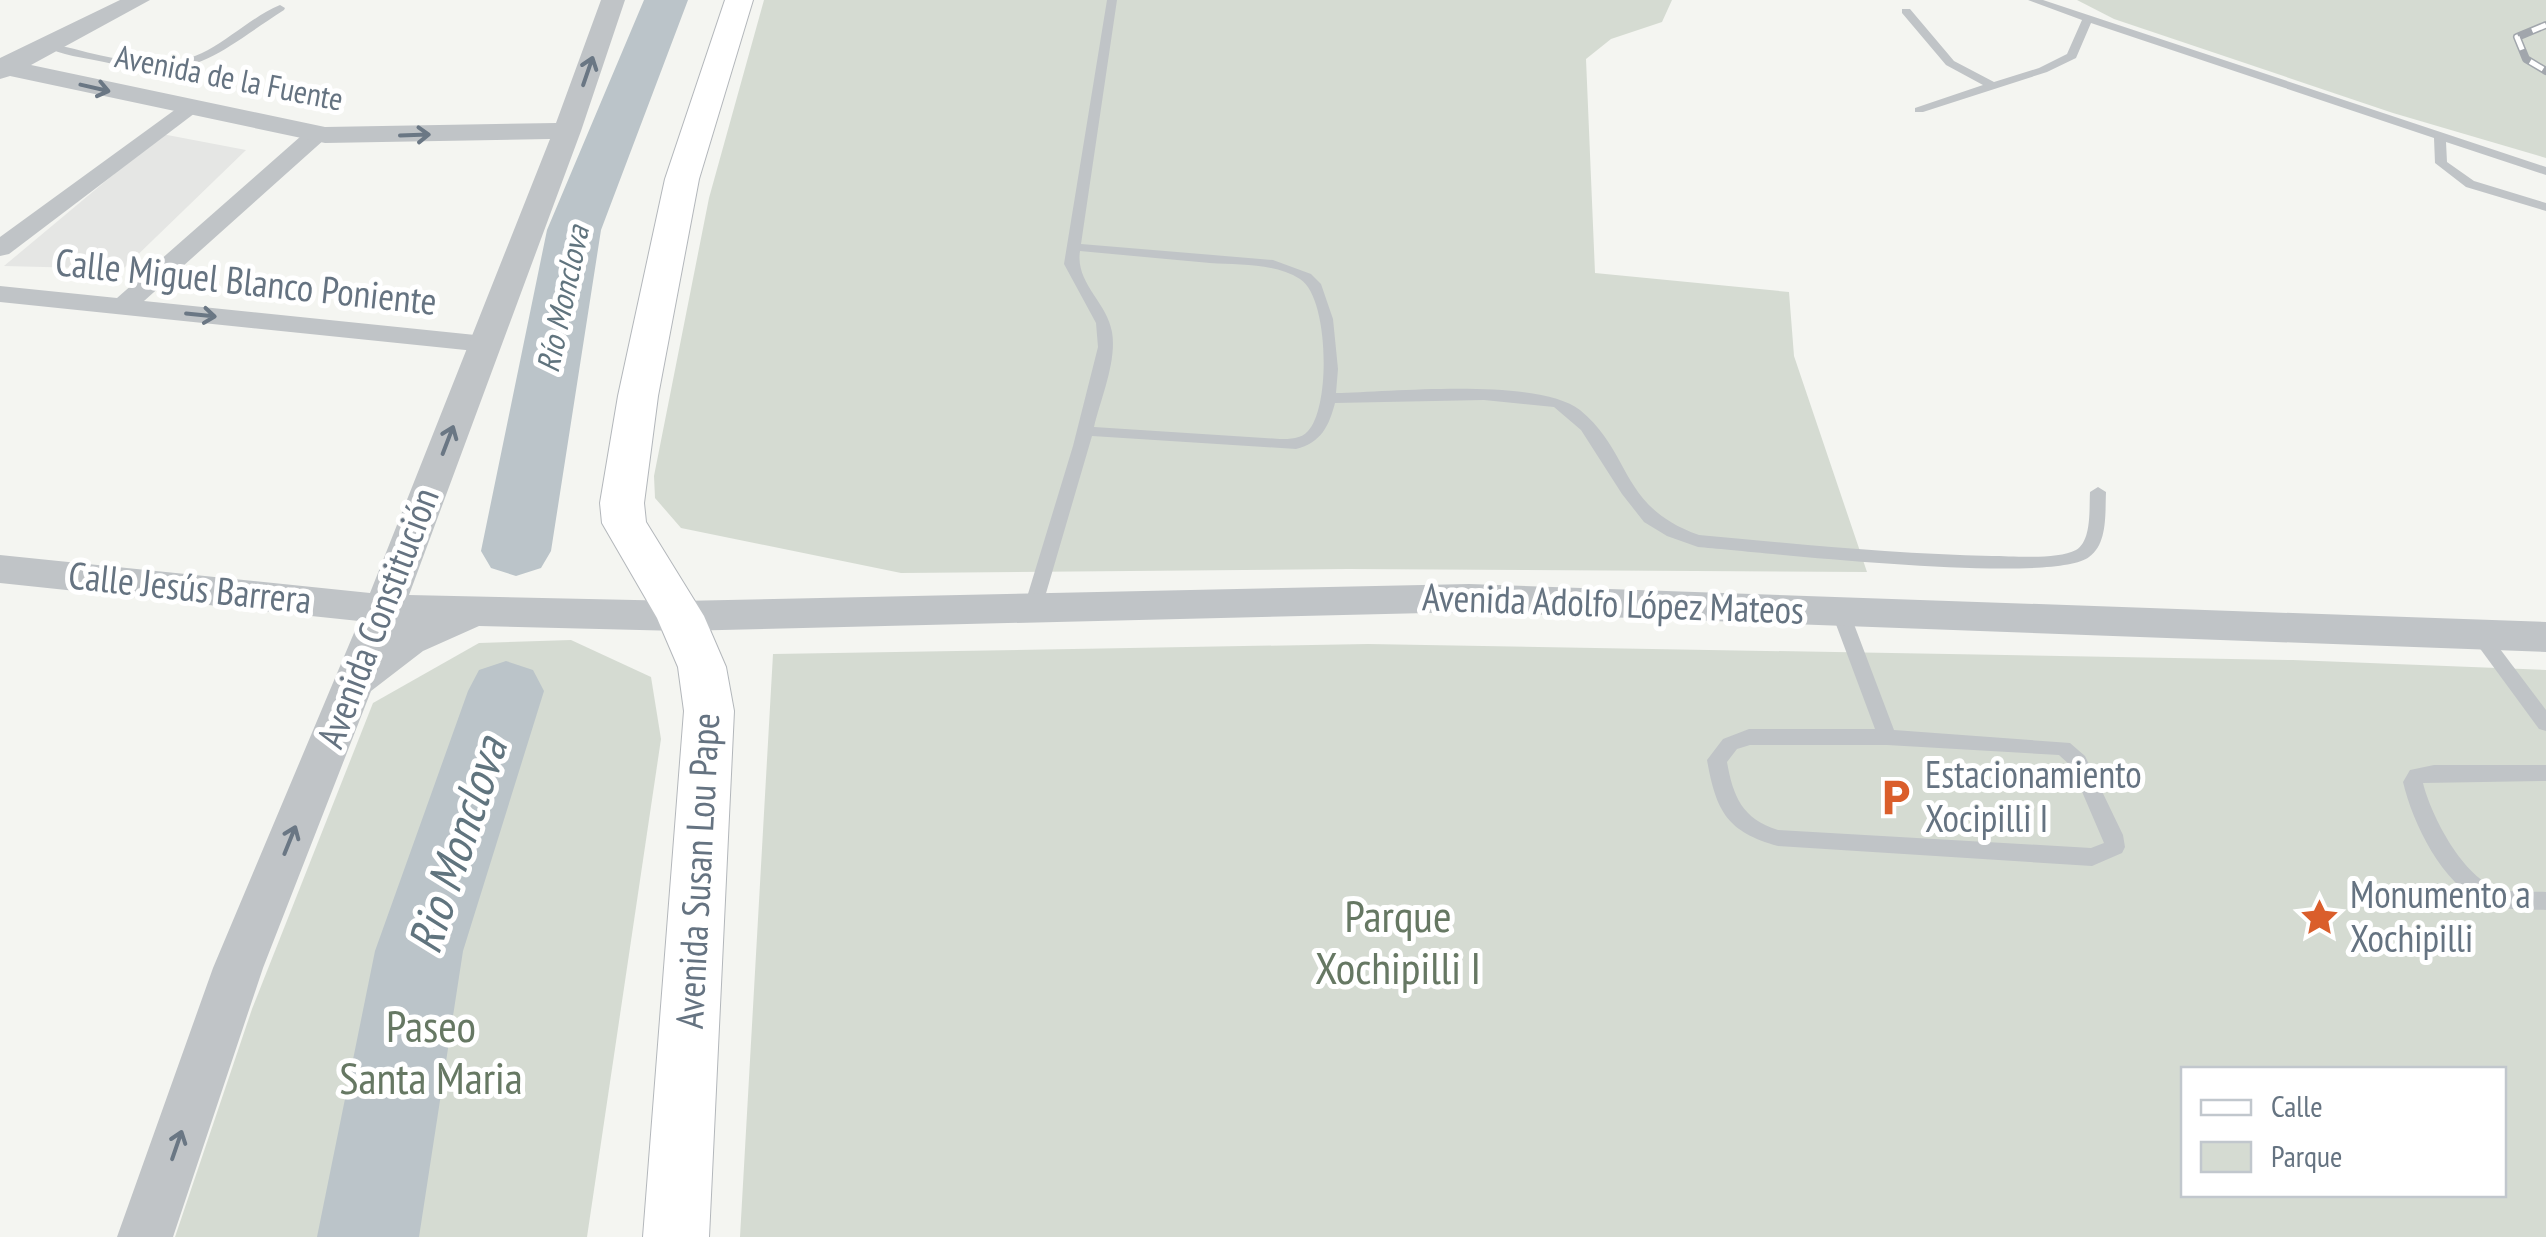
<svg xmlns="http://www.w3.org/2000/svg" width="2546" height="1237" viewBox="0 0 2546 1237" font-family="'PT Sans Narrow',sans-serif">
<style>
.built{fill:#e5e6e4}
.green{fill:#d5dbd2;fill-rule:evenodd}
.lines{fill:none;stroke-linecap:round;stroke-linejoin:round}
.river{fill:#bbc4c9;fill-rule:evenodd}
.secondary-casing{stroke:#b3b7bb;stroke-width:2}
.service{fill:#c0c4c7;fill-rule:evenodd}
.minor{fill:#c0c4c7;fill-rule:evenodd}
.tertiary{fill:#c0c4c7;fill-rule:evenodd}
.secondary{fill:#fff;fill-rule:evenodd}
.rail-casing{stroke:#a1a6ac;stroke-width:8}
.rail{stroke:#fff;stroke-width:5;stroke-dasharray:15;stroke-linecap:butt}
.oneway{stroke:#6a7784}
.labels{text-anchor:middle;stroke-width:10;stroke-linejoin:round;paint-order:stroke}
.far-street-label{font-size:32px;fill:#657381;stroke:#fff}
.far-water-label{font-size:32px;font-style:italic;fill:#60747e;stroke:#fff}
.street-label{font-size:38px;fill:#657381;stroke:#fff}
.poi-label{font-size:38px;fill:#657381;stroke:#fff;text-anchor:start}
.near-park-label{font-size:45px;fill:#667863;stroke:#fff}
.near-water-label{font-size:48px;font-style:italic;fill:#60747e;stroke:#fff}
</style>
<rect width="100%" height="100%" fill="#f4f5f1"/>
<!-- built -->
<path class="built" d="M162 134 246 150 123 269 4 266Z"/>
<!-- green -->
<g class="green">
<path d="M764 0H1672L1662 22 1611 39 1586 59 1595 273 1789 292 1794 356 1867 572 1348 569 901 573 681 528 655 498 654 476 709 198Z"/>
<path d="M2077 0H2546V158L2393 113 2114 19Z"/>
<path d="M571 640 651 677 661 739 587 1237H175L252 1009 373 703 479 643Z"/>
<path d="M1368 644 2293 660 2546 670V1237H740L773 654ZM2184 1070H2504V1194H2184Z"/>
</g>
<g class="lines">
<!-- river -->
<g class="river">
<path d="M644 0H688L601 230 551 551 541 568 516 576 491 568 481 551 547 230Z"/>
<path d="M506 661 533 670 544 691 463 951 419 1237H317L375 951 468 691 479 670Z"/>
</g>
<defs>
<path id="secondary" d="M725 0H753L699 179 658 396 644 503 646 522 704 616 726 667 734 711 709 1237H643L684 711 678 667 657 618 602 523 600 503 618 396 665 179Z"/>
</defs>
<!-- secondary casing -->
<use href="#secondary" class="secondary-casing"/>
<!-- service -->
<g class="service">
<path d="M1107 0H1117L1081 244 1273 260 1311 274 1321 284 1333 319 1338 369 1336 393C1392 392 1538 377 1580 410 1633 454 1619 507 1699 535 1797 544 1894 554 1992 556 2013 556 2057 560 2076 550 2092 541 2089 508 2090 492L2098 487 2106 492C2105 512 2108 544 2089 557 2051 586 1760 552 1698 547L1667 536 1644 522 1622 494 1581 430 1554 407 1484 400 1335 403C1329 426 1321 443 1296 449L1092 436 1042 607 1039 612H1027L1024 607 1073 446 1098 347 1096 323 1064 264ZM1080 251C1123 255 1166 259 1210 263 1239 265 1274 263 1300 279 1329 297 1331 407 1308 431 1301 439 1290 439 1280 439L1094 427C1101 398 1117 361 1112 332 1107 302 1075 283 1080 251Z"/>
<path d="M2028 0H2043L2546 167V175L2446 142 2447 162 2474 181 2546 203V211L2466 187 2435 163 2434 138 2091 23 2076 58 2047 72 1923 112H1915V108L1983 85 1946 65 1902 13V9H1910L1954 61 1994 82 2039 68 2067 54 2082 20Z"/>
<path d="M280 5 285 8 284 10C211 57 196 82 104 62 85 58 60 55 44 46L49 43C100 54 158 77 208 50 232 37 254 16 280 5Z"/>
<path d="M1840 605 1849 611 1894 730 2070 743 2085 756 2123 835 2125 847 2122 853 2092 866 1778 846C1727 832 1716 811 1707 760L1723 739 1749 729H1875L1831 611ZM1750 745H1887L2059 755 2071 766 2104 843 2091 848 1778 830C1742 819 1733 796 1727 762L1737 749Z"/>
<path d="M2479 627 2485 629 2546 710V731L2539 729 2473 639 2470 634 2473 629Z"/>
<path d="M2434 765H2546V781L2423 783C2431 816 2464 879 2499 889 2513 893 2531 891 2546 892V910C2525 909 2503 911 2484 903 2442 884 2413 824 2403 782L2410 770Z"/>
</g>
<!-- minor -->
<g class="minor">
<path d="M187 101 198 108 195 113 9 254 0 256V237Z"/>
<path d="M317 127 325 129 328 134 325 139 144 301 485 336 494 338 498 344 494 350 485 352 0 302V286L117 298 309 129Z"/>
</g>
<!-- tertiary -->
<path class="tertiary" d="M120 0H150L31 65 325 127 556 123 601 0H625L581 131 409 595 680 601 1469 584 2546 622V652L1469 612 680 631 479 626 423 651 371 691 263 968 173 1237H117L213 968 359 621 0 583V555L370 593 550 139 325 143 10 76 0 79V58Z"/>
<!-- secondary -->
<use href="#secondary" class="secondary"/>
<defs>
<path id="rail" d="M2546 25 2517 37 2526 59 2546 71"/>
</defs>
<!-- rail casing -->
<use href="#rail" class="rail-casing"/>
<!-- rail -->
<use href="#rail" class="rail"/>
</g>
<!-- one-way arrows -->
<defs><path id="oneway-shaft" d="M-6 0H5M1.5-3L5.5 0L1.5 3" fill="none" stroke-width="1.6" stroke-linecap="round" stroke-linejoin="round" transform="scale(2.5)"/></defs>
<g class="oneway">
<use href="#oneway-shaft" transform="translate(588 71) rotate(-71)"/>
<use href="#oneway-shaft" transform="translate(95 88) rotate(13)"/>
<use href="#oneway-shaft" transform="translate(415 135) rotate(-2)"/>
<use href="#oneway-shaft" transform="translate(201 315) rotate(6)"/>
<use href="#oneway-shaft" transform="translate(448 440) rotate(-69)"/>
<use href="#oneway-shaft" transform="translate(290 840) rotate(-68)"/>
<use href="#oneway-shaft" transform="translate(177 1145) rotate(-71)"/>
</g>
<!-- icons -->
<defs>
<symbol id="parking-bare" viewBox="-9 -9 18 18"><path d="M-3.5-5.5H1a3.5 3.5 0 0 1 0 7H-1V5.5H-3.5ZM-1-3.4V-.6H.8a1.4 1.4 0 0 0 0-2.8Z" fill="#da5e2b" stroke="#fff" stroke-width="2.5" paint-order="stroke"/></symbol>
<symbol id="sight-bare" viewBox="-9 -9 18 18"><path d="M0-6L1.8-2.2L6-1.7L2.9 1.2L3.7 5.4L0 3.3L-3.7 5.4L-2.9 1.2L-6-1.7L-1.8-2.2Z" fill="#da5e2b" stroke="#fff" stroke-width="2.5" paint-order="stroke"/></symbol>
</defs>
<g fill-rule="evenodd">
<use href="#parking-bare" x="1868" y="770" width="55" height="55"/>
<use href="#sight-bare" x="2292" y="890" width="55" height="55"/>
</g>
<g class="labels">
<!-- far-street labels -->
<g class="far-street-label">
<text transform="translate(229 78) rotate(11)" y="11">Avenida de la Fuente</text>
</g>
<!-- far-water labels -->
<g class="far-water-label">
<text transform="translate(563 299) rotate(-78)" y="11">Río Monclova</text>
</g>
<!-- street labels -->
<g class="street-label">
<text transform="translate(246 282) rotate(6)" y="13">Calle Miguel Blanco Poniente</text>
<text transform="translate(190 588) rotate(6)" y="13">Calle Jesús Barrera</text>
<text transform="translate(1613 604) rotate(2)" y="13">Avenida Adolfo López Mateos</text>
<text transform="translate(378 618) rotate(-69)" y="13">Avenida Constitución</text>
<text transform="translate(698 871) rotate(-87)" y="13">Avenida Susan Lou Pape</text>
</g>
<!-- poi labels -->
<g class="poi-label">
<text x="1925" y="788">Estacionamiento<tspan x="1925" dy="44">Xocipilli I</tspan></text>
<text x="2350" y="908">Monumento a<tspan x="2350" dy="44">Xochipilli</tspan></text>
</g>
<!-- near-park labels -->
<g class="near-park-label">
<text x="1398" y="932">Parque<tspan x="1398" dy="52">Xochipilli I</tspan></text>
<text x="431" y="1042">Paseo<tspan x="431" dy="52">Santa Maria</tspan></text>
</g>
<!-- near-water labels -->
<g class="near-water-label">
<text transform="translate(457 845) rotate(-72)" y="17">Rio Monclova</text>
</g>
</g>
<!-- legend -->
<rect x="2181" y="1067" width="325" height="130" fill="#ffffff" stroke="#c1c7cd" stroke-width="2.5"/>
<rect x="2201" y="1100" width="50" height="15" fill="#ffffff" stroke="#c1c7cd" stroke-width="2.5"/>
<text x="2271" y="1117" font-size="30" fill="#657381">Calle</text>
<rect x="2201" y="1142" width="50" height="30" fill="#d5dbd2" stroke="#c1c7cd" stroke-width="2.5"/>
<text x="2271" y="1167" font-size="30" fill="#657381">Parque</text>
</svg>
